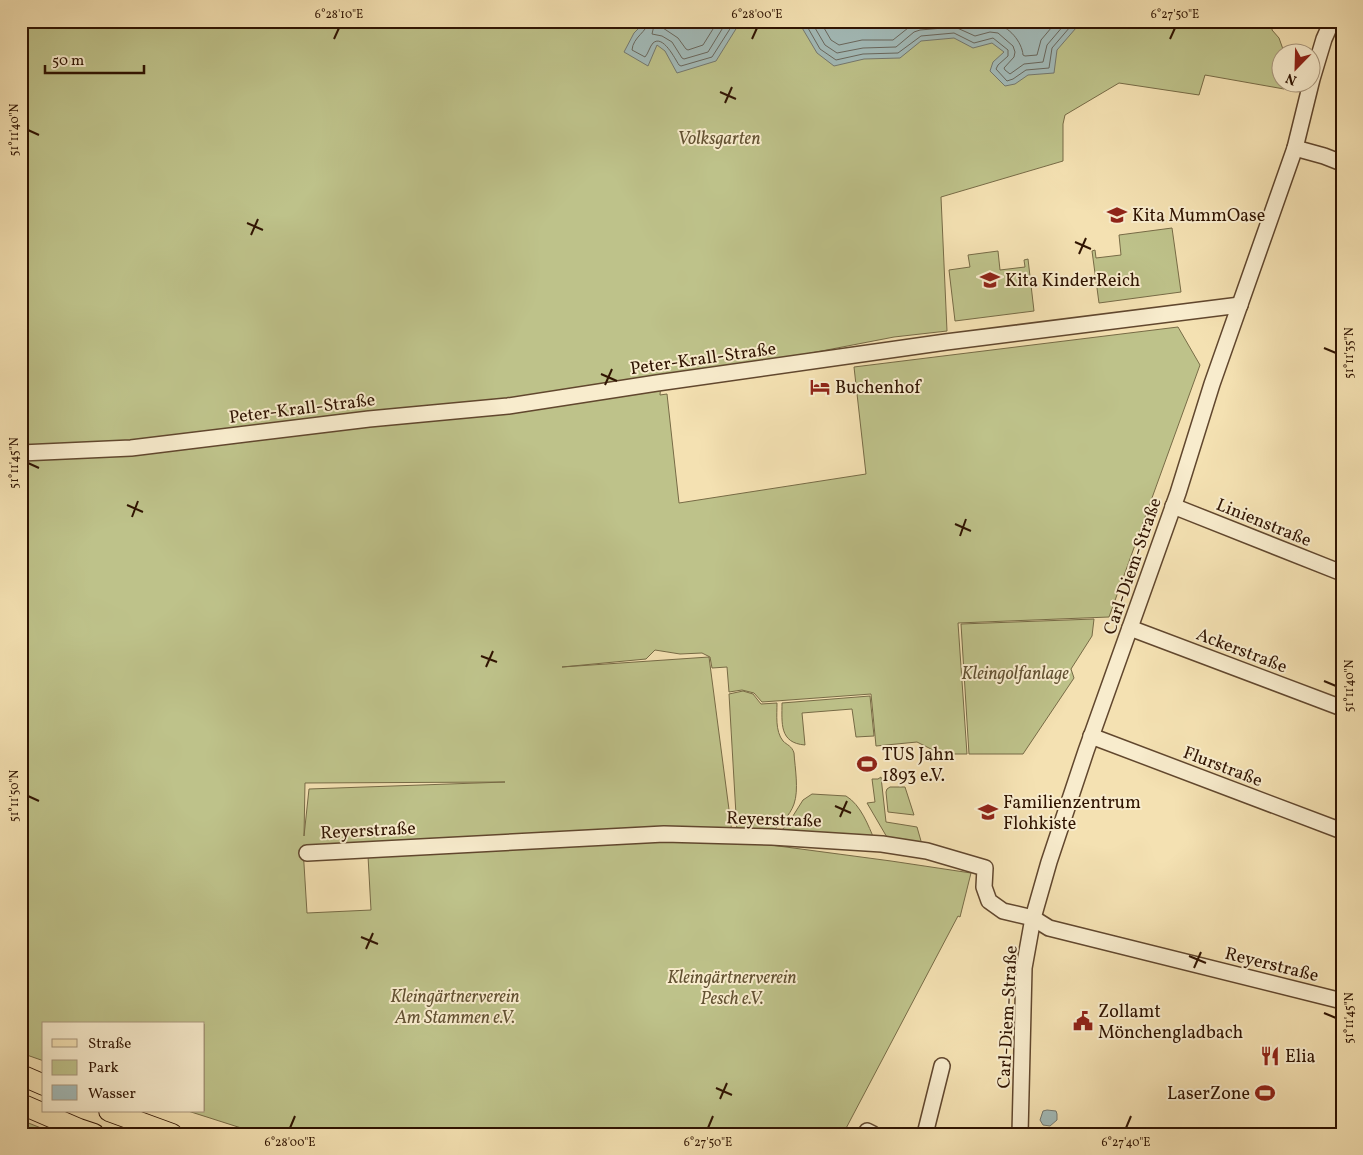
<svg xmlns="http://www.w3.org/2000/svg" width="1363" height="1155" viewBox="0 0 1363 1155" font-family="Vollkorn,serif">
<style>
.green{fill:#bec28a;stroke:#776b46;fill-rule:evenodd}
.water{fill:#a2bab8;stroke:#74786f}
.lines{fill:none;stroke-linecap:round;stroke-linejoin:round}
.shore{stroke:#69675d;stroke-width:1}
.minor-casing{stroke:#61472e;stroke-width:18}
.major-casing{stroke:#301402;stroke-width:22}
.minor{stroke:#f8eccd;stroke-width:15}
.major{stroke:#f4e1b2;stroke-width:20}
.ticks{fill:none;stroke:#301402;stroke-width:2}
.labels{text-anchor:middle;stroke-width:4;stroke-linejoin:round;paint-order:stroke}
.park-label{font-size:18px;font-style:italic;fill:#625132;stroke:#f8eccd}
.poi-label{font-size:18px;fill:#301402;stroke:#f8eccd;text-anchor:start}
.street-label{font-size:18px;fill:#301402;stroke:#f8eccd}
.neatline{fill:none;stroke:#301402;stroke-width:2}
.ticks-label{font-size:12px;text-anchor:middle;fill:#301402}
</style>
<rect width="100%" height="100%" fill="#f4e1b2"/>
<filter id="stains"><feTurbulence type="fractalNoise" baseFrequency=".004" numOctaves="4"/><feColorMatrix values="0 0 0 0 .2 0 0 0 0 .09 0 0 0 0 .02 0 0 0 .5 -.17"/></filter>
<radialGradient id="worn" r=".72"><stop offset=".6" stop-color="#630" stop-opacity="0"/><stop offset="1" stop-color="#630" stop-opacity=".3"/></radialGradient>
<!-- green -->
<g class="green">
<path d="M21 21H1273L1272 30 1279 38 1284 52H1280V82L1285 83 1284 89 1205 75 1199 95 1119 83 1065 115 1063 124V161L941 197 947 331 894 337 661 382 660 395 667 394 679 503 866 474 854 367 1178 327 1200 365 1109 617 958 623 967 754H941L917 742 876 746 871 694 762 702 754 693 742 690 729 692 727 667 712 668 710 657 702 653 680 654 655 650 646 659 562 667 709 657 733 840 891 861 971 873 960 917 958 916 843 1134H260L188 1111H204V1024H44V1061L21 1053ZM505 782 309 789 304 836 305 783ZM303 848 368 856 371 910 307 913Z"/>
<path d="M1172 228 1181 292 1099 303 1092 251 1095 250 1096 258 1121 255 1119 235Z"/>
<path d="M998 251 1000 270 1025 267 1024 260 1028 259 1034 311 955 321 949 270 970 267 968 255Z"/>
<path d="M1094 619 1092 636 1071 669 1074 678 1023 754H969L961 624Z"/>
<path d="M743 691 753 694 761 704 777 703C777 715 775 731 783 741 787 745 792 746 794 753 795 768 799 790 794 804 790 816 779 825 770 834L737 832 729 694Z"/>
<path d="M870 696 874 736 856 737 852 709 802 713 805 745C779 743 782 723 782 703Z"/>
<path d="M881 777 886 822 917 827 921 841 920 843 888 839 867 803 875 802 872 779H878Z"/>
<path d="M890 787H905L914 815 888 812 886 792 887 789Z"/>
<path d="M812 794 846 796C861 805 868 825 875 841L778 835 791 819 803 800Z"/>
<path d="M21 1120 56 1134H21Z"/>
</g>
<!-- water -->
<g class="water">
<path d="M646 21H742L739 24 716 61 677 73 665 51 657 45 648 66 624 52 634 33Z"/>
<path d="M798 21H1076V28L1057 50 1054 73 1028 75 1015 84 1005 86 990 71 993 62 1004 52 992 43 973 48 954 38 921 41 900 58 864 59 834 66 817 53Z"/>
<path d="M1047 1110 1056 1111 1057 1114V1120L1050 1126 1043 1125 1040 1120 1043 1111Z"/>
</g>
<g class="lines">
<!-- shore -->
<g class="shore">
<path d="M649 21C647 32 633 37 632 50L645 57C648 54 650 46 653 43 663 34 675 59 679 65L681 66 712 57 735 21"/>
<path d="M655 21 652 34 662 36 672 42 682 58 684 59 708 52 727 21"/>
<path d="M663 21V28L678 38 686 49 688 50 703 45 718 21"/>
<path d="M804 21 820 49 836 60 863 54 898 53 921 36 954 33 974 43 993 38 1008 50V56L998 65 996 69 1007 81 1013 79 1026 70 1049 68 1052 48 1070 27 1071 21"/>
<path d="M811 21 825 45 837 53 863 48 896 47 914 32 920 30 955 27 975 36 990 32 998 33 1013 46 1015 52 1014 57 1004 68 1005 70 1010 74 1024 64 1043 62 1047 45 1064 25V21"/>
<path d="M820 21 831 40 839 45 862 40H893L913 24 930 21"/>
<path d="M963 21 975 28C981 26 988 23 995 24 1009 26 1022 42 1023 55L1025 56 1037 55 1041 40 1057 21"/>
</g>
<defs>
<g id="minor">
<path d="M1295 148 1324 156 1342 163"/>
<path d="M21 453 131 448 369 419 508 406 657 383 946 342 1240 305"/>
<path d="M1173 506 1342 573"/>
<path d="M1130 628 1342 708"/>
<path d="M1091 736 1342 831"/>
<path d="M307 853 664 834 772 837 882 844 927 851 985 868 984 887 989 901 1003 911 1033 918 1049 928 1342 1001"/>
<path d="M867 1131 873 1134"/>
<path d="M925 1134 942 1066"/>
<path d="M1020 1134 1024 968 1033 918 1049 862 1086 751 1178 493 1212 384 1295 148 1312 79 1324 39 1332 21"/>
</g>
<g id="major">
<path d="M21 1075 44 1085"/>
<path d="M21 1104 79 1129 94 1134"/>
<path d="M109 1111 172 1134"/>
</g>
</defs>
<!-- minor casing -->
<use href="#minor" class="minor-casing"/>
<!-- major casing -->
<use href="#major" class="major-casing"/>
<!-- minor -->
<use href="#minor" class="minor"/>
<!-- major -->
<use href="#major" class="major"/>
</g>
<!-- ticks -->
<path class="ticks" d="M334 39 339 28M752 39 757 28M1170 39 1175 28M720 92 736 99M725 103 732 87M28 130 39 135M247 223 263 230M251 235 258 219M1075 242 1091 249M1079 254 1086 238M1324 348 1336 353M601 374 617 381M605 385 612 369M28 463 39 468M127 505 143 512M132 517 138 501M955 524 971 531M960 536 966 519M481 656 497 662M486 667 493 651M1324 681 1336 686M28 796 39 801M835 806 851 813M840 817 847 801M361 937 378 944M366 949 373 933M1189 956 1206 963M1194 968 1201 952M1324 1013 1336 1018M716 1088 732 1095M720 1099 727 1083M290 1128 295 1116M708 1128 713 1116M1126 1128 1131 1116"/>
<!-- icons -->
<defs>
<symbol id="school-bare" viewBox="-9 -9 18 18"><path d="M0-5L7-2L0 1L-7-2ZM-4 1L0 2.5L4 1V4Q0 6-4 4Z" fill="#8f2418" stroke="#f8eccd" stroke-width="2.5" paint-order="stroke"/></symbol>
<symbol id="hotel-bare" viewBox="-9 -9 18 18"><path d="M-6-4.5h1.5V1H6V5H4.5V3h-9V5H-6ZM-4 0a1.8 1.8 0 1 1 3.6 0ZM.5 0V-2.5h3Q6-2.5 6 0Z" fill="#8f2418" stroke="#f8eccd" stroke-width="2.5" paint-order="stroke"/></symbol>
<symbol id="stadium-bare" viewBox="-9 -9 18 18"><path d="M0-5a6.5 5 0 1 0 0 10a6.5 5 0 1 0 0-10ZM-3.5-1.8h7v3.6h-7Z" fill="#8f2418" stroke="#f8eccd" stroke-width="2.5" paint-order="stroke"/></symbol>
<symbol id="civic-bare" viewBox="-9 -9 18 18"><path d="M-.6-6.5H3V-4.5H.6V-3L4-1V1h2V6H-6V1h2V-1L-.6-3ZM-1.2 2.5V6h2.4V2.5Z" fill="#8f2418" stroke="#f8eccd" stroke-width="2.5" paint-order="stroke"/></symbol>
<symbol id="restaurant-bare" viewBox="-9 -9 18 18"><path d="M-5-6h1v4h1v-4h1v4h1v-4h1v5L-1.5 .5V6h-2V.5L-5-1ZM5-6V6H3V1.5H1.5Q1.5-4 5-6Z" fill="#8f2418" stroke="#f8eccd" stroke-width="2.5" paint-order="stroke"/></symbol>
</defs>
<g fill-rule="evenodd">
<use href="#school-bare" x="1103" y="201" width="28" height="28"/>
<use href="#school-bare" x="976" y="266" width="28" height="28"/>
<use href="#hotel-bare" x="806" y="373" width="28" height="28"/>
<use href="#stadium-bare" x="853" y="750" width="28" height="28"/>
<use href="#school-bare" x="974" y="798" width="28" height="28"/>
<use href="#civic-bare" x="1069" y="1007" width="28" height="28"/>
<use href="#restaurant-bare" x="1256" y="1042" width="28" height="28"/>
<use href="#stadium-bare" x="1251" y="1079" width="28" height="28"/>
</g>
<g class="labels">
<!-- park labels -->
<g class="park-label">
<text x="719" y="144">Volksgarten</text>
<text x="1015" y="679">Kleingolfanlage</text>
<text x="732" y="983">Kleingärtnerverein<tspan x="732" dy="21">Pesch e.V.</tspan></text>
<text x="455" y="1002">Kleingärtnerverein<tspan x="455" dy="21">Am Stammen e.V.</tspan></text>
</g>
<!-- poi labels -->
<g class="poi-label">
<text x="1132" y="221">Kita MummOase</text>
<text x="1005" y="286">Kita KinderReich</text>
<text x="835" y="393">Buchenhof</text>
<text x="882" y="760">TUS Jahn<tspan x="882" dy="21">1893 e.V.</tspan></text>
<text x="1003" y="808">Familienzentrum<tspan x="1003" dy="21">Flohkiste</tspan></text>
<text x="1098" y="1017">Zollamt<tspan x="1098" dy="21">Mönchengladbach</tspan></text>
<text x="1285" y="1062">Elia</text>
<text x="1250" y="1099" text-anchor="end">LaserZone</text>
</g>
<!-- street labels -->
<g class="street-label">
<text transform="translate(703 358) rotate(-8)" y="6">Peter-Krall-Straße</text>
<text transform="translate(302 408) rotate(-7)" y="6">Peter-Krall-Straße</text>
<text transform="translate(1264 522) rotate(22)" y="6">Linienstraße</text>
<text transform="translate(1132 566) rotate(-71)" y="6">Carl-Diem-Straße</text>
<text transform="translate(1242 650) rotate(21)" y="6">Ackerstraße</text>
<text transform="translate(1223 766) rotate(21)" y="6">Flurstraße</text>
<text transform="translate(774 819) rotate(2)" y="6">Reyerstraße</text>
<text transform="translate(368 830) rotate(-3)" y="6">Reyerstraße</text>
<text transform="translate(1272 964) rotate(14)" y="6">Reyerstraße</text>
<text transform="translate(1007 1017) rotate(-87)" y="6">Carl-Diem-Straße</text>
</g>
</g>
<!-- margin -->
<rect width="1363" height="1155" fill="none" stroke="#f4e1b2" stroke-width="55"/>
<!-- legend -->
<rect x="42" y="1022" width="162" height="90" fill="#f8eccd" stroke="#a8967c"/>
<rect x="52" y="1039" width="25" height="8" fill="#f4e1b2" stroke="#a8967c"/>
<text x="88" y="1048" font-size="15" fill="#301402">Straße</text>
<rect x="52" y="1060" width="25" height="15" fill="#bec28a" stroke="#a8967c"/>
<text x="88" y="1072" font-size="15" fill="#301402">Park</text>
<rect x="52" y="1085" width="25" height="15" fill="#a2bab8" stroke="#a8967c"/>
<text x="88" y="1098" font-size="15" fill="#301402">Wasser</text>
<!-- north arrow -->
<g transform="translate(1296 68) rotate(203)"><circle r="24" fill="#f8eccd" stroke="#a8967c"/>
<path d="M0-4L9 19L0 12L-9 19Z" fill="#8f2418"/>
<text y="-8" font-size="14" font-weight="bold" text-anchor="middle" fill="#301402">N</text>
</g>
<!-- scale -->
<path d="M45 65v8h99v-8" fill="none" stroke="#301402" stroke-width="2.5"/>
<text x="52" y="65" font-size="15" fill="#301402" stroke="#f8eccd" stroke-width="4" paint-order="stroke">50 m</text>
<rect x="28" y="28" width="1308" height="1100" class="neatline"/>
<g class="ticks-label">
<text x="339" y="18">6°28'10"E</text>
<text x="757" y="18">6°28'00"E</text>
<text x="1175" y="18">6°27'50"E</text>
<text transform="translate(14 130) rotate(-90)" y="4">51°11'40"N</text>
<text transform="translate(1349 353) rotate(-90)" y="4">51°11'35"N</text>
<text transform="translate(14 463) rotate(-90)" y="4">51°11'45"N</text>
<text transform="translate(1349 686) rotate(-90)" y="4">51°11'40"N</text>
<text transform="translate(14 796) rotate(-90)" y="4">51°11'50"N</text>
<text transform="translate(1349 1018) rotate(-90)" y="4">51°11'45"N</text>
<text x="290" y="1146">6°28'00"E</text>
<text x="708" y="1146">6°27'50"E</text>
<text x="1126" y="1146">6°27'40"E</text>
</g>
<rect width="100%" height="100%" filter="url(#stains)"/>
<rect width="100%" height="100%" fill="url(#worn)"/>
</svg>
